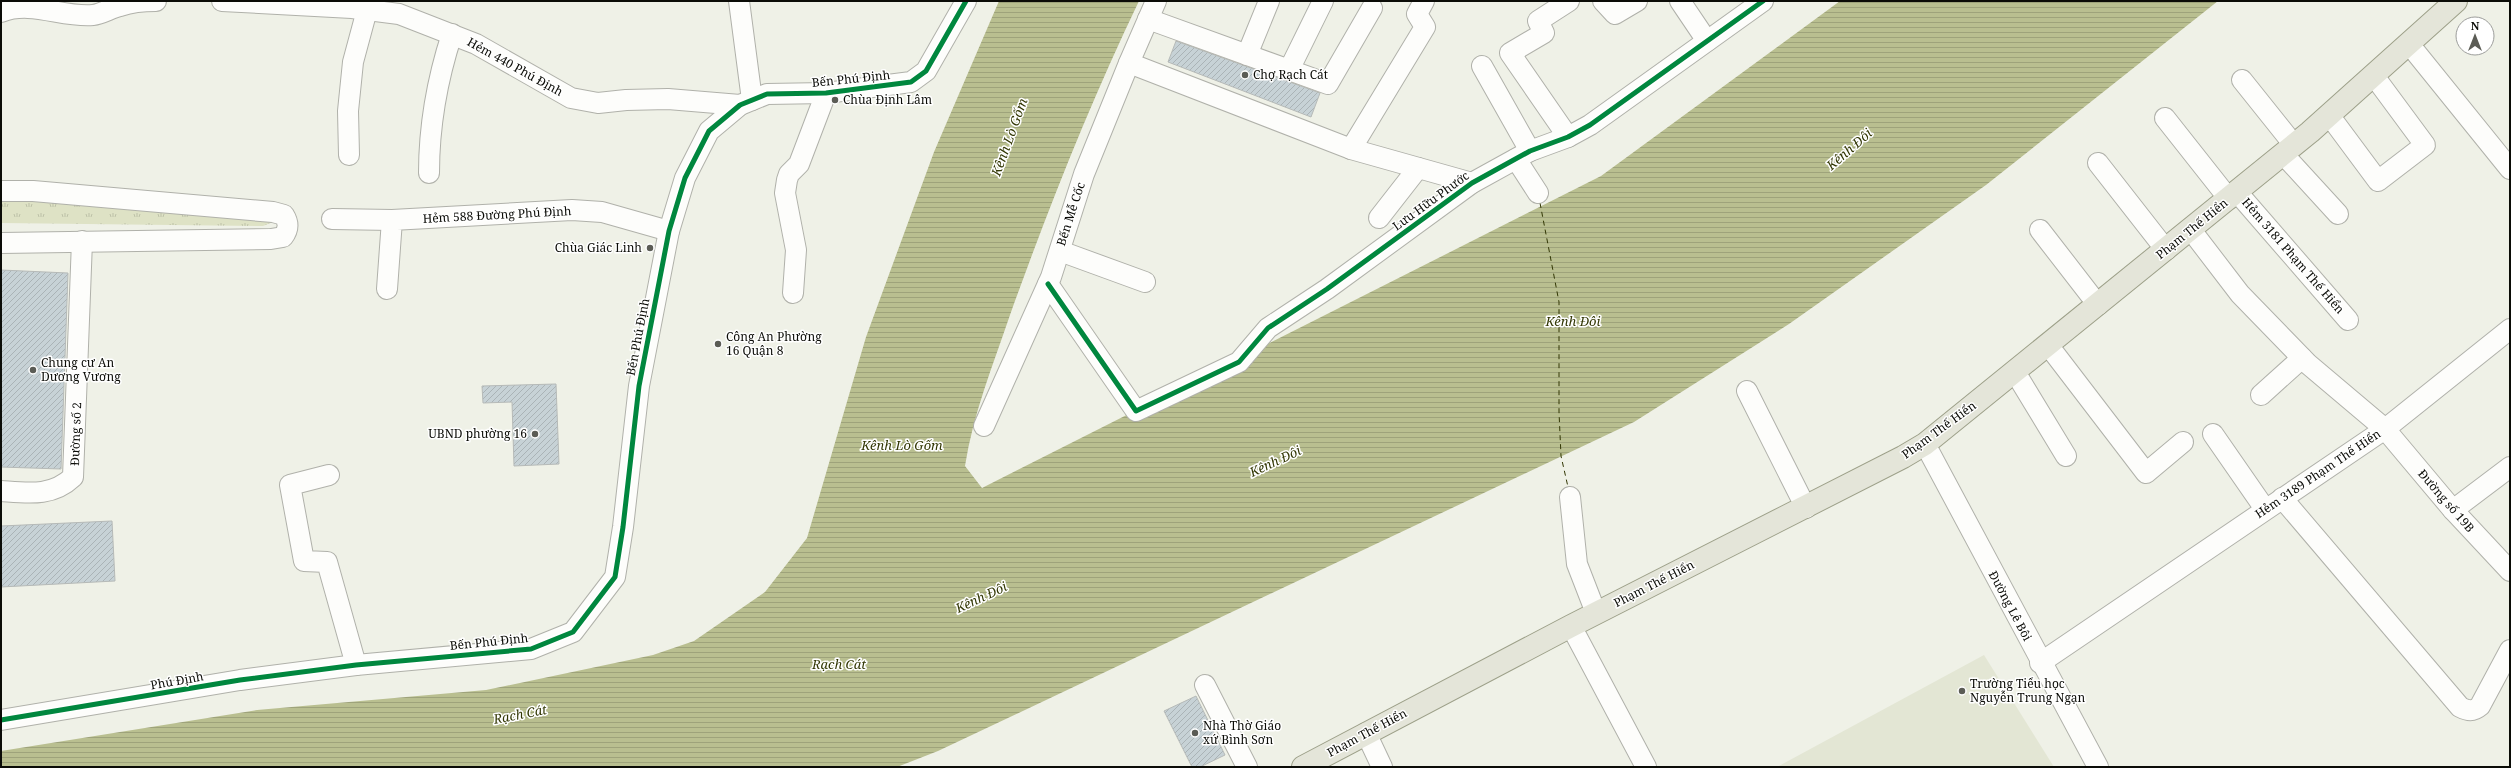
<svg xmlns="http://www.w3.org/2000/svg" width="2511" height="768" viewBox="0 0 2511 768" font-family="'Noto Serif',serif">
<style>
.built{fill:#e3e6d4}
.grass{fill:url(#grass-tufts)}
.water{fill:url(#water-rules)}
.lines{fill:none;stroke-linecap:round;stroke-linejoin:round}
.ferry{stroke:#323704;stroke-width:1;stroke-dasharray:5 4;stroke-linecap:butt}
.building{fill:url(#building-hatch);stroke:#b6bab8}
.minor-casing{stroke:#b0b1aa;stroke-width:22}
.major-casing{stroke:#9da089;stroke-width:24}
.minor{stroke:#fdfdfb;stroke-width:20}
.major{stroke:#e4e5d9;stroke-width:22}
.cycleway-casing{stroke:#fff;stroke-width:8}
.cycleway{stroke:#00873e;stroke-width:5}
.poi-dot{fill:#5b5c55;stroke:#fff;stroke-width:1.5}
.labels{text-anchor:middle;stroke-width:3;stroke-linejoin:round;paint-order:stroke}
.street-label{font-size:12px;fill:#0b0c07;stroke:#fff}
.poi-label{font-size:12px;fill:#0b0c07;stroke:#fff;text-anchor:start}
.water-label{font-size:13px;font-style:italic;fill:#323704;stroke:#fff}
</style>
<defs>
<pattern id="grass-tufts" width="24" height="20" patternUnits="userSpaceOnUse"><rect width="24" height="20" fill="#dee2c5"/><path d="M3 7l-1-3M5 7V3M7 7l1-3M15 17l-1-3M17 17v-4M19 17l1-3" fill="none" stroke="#bdc1a8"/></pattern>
<pattern id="water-rules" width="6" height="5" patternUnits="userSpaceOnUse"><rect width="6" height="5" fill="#b9bf90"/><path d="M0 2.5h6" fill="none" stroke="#9ea37b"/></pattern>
<pattern id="building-hatch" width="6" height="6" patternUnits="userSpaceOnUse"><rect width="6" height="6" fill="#c7d2d6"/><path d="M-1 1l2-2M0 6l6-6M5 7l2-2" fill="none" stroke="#aab3b6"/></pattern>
</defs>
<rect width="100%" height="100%" fill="#eff1e7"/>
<!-- built -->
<path class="built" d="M1984 655 2054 767H1777Z"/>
<!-- grass -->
<path class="grass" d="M1 199 256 214 273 222 263 226 1 223Z"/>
<!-- water -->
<path class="water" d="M999 1H1139C1090 103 1048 209 1010 315 993 365 973 414 965 466L982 488 1601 176 1840 1H2218L1986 185 1789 324 1634 422 938 751 897 767H1V751L257 710 486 690 653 655 694 641 765 592 807 538 866 337 934 152Z"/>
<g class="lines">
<!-- ferry -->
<path class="ferry" d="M1540 203 1559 302V412L1561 456 1568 487"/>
</g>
<!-- building -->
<g class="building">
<path d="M1176 41 1320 93 1311 117 1168 62Z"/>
<path d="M1 270 68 273 61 469 1 467Z"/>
<path d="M556 384 559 464 514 466 512 402 483 403 482 386Z"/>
<path d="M112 521 115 581 1 587V526Z"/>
<path d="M1196 696 1225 755 1200 767H1192L1164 711Z"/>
</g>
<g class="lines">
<defs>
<g id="minor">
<path d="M222 1 352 8 399 14 476 44 571 98 598 103 626 100 668 99 740 105"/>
<path d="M739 1 752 100"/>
<path d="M1603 1 1615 14 1637 1"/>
<path d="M1680 1 1707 41"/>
<path d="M1 12C31 0 63 18 93 15 102 14 111 8 120 6 132 2 144 1 156 1"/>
<path d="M1148 19 1328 84 1372 8"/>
<path d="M2409 44 2510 169"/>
<path d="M1247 55 1269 1"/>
<path d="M1129 63 1351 149 1472 183"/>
<path d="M1482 66 1530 151"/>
<path d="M1289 70 1323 1"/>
<path d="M2242 80 2294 145"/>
<path d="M2329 115 2378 181 2425 145 2374 76"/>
<path d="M2165 118 2229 199"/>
<path d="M1568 137 1510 53 1544 33 1538 21 1569 1"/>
<path d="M1351 149 1425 27 1417 14 1424 1"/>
<path d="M2283 154 2338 214"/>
<path d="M349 155 348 111 353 62 367 10"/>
<path d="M1516 159 1538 193"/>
<path d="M2098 163 2166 250"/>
<path d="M429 173C429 124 437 80 452 34"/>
<path d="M1 191H33L273 212 284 215C289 223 289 229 283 237L271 239 1 243"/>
<path d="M2237 192 2348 320"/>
<path d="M1379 218 1418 168"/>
<path d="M332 219 392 220"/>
<path d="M2040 230 2098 305"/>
<path d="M2191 230 2240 294 2308 364 2385 429 2453 510 2510 571"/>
<path d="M1060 251 1145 282"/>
<path d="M1048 284 1136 411 1239 362 1268 328 1327 289 1472 183 1530 151 1568 137 1590 125 1763 1"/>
<path d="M387 289 392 220 572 210 602 212 669 231"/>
<path d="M793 293 796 250 785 193 787 180 789 174 799 164 826 93"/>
<path d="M2048 345 2146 473 2183 442"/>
<path d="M2015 372 2066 456"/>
<path d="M1747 391 1806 508"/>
<path d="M2261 395 2302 358"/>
<path d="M984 426 1051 277 1084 174 1129 63 1156 1"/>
<path d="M2213 434 2265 509"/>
<path d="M1925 444 2098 767"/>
<path d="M329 475 290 485 304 561 327 562 356 665"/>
<path d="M1 491C28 493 52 497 73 477L82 241"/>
<path d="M1570 497 1577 564 1596 613"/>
<path d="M2282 498 2460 707C2468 711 2473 712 2480 706L2510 650"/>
<path d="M2453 510 2510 467"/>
<path d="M1571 626 1646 767"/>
<path d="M2040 663 2385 429 2510 329"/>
<path d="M1205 685 1247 767"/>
<path d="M1 720 240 680 356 665 531 649 573 632 615 577 623 527 639 386 669 231 685 178 709 131 740 105 767 94 826 93 911 82 926 71 966 1"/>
<path d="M1366 733 1382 767"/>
</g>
<path id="major" d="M1303 767 1571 626 1903 457 1925 444 2310 132 2456 1"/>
</defs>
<!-- minor casing -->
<use href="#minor" class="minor-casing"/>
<!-- major casing -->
<use href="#major" class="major-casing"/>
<!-- minor -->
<use href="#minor" class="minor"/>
<!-- major -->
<use href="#major" class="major"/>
<defs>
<g id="cycleway">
<path d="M1048 284 1136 411 1239 362 1268 328 1327 289 1472 183 1530 151 1568 137 1590 125 1763 1"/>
<path d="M1 720 240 680 356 665 531 649 573 632 615 577 623 527 639 386 669 231 685 178 709 131 740 105 767 94 826 93 911 82 926 71 966 1"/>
</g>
</defs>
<!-- cycleway casing -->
<use href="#cycleway" class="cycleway-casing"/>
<!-- cycleway -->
<use href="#cycleway" class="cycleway"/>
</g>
<!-- markers -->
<g class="poi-dot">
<circle cx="1245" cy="75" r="4"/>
<circle cx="835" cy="100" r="4"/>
<circle cx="650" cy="248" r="4"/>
<circle cx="718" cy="344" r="4"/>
<circle cx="33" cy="370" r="4"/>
<circle cx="535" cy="434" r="4"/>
<circle cx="1962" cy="691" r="4"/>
<circle cx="1195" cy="733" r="4"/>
</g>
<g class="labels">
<!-- street labels -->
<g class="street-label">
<text transform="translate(515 67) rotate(29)" y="4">Hẻm 440 Phú Định</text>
<text transform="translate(851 79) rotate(-6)" y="4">Bến Phú Định</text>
<text transform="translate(1431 201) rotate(-36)" y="4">Lưu Hữu Phước</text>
<text transform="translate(1071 214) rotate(-72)" y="4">Bến Mễ Cốc</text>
<text transform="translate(497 215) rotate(-3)" y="4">Hẻm 588 Đường Phú Định</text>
<text transform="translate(2192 229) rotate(-39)" y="4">Phạm Thế Hiển</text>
<text transform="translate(2293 256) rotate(49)" y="4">Hẻm 3181 Phạm Thế Hiển</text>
<text transform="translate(638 337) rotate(-79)" y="4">Bến Phú Định</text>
<text transform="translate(1939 430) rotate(-36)" y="4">Phạm Thế Hiển</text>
<text transform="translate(76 434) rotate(-88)" y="4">Đường số 2</text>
<text transform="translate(2318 474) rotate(-34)" y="4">Hẻm 3189 Phạm Thế Hiển</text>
<text transform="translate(2446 501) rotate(49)" y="4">Đường số 19B</text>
<text transform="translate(1654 584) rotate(-27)" y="4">Phạm Thế Hiển</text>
<text transform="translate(2010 606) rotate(62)" y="4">Đường Lê Bôi</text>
<text transform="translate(489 642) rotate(-6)" y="4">Bến Phú Định</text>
<text transform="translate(177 681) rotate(-10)" y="4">Phú Định</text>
<text transform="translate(1367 733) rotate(-28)" y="4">Phạm Thế Hiển</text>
</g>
<!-- poi labels -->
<g class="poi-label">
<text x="1253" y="79">Chợ Rạch Cát</text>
<text x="843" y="104">Chùa Định Lâm</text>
<text x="642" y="252" text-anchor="end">Chùa Giác Linh</text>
<text x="726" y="341">Công An Phường<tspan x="726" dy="14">16 Quận 8</tspan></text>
<text x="41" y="367">Chung cư An<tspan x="41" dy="14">Dương Vương</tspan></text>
<text x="527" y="438" text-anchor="end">UBND phường 16</text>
<text x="1970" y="688">Trường Tiểu học<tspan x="1970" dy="14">Nguyễn Trung Ngạn</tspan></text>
<text x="1203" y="730">Nhà Thờ Giáo<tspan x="1203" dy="14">xứ Bình Sơn</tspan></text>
</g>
<!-- water labels -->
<g class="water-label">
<text transform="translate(1009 137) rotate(-70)" y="5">Kênh Lò Gốm</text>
<text transform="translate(1849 149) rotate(-41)" y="5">Kênh Đôi</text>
<text x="1573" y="326">Kênh Đôi</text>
<text x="902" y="450">Kênh Lò Gốm</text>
<text transform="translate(1275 461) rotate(-25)" y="5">Kênh Đôi</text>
<text transform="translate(981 597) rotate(-25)" y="5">Kênh Đôi</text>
<text x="839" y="669">Rạch Cát</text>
<text transform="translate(520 714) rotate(-11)" y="5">Rạch Cát</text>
</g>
</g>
<!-- border -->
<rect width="2511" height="768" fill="none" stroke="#0b0c07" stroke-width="4"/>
<!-- north arrow -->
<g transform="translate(2475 36)"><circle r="19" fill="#ffffff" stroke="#9d9e9c"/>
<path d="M0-3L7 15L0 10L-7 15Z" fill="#5b5c55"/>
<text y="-6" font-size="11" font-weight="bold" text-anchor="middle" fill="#0b0c07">N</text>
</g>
</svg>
